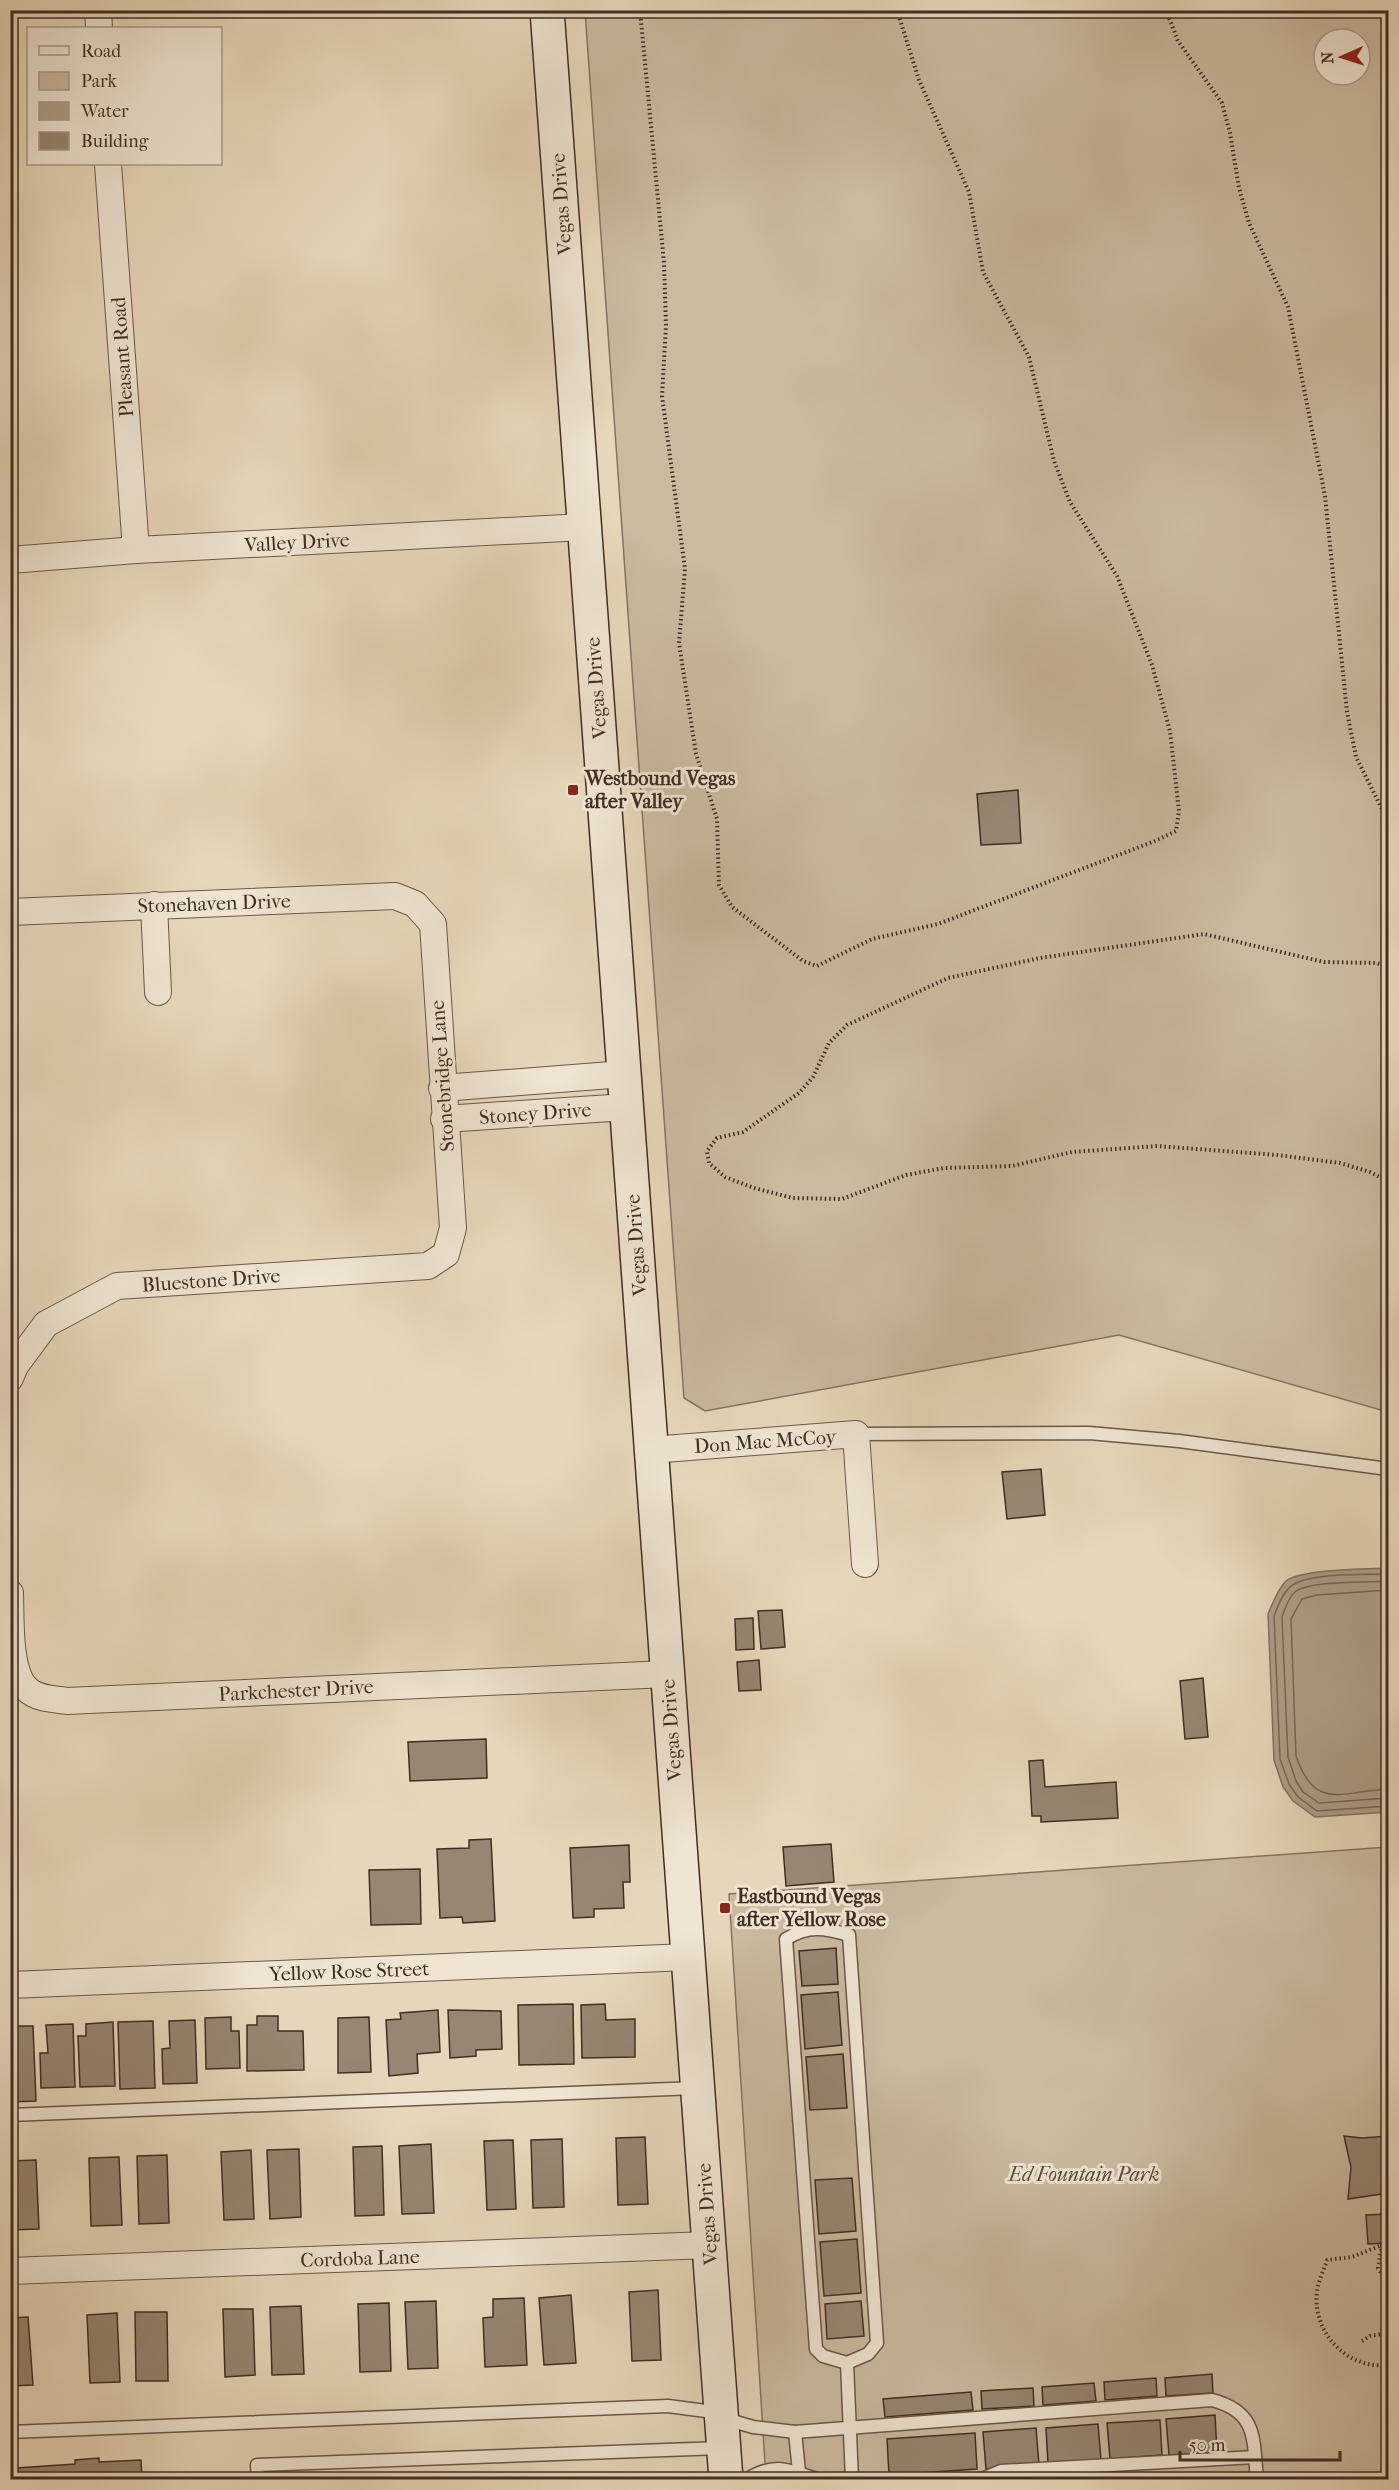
<svg xmlns="http://www.w3.org/2000/svg" width="1399" height="2490" viewBox="0 0 1399 2490" font-family="'IM FELL French Canon',serif">
<style>
.green{fill:#cbbaa0;stroke:#867462;stroke-width:1.5;fill-rule:evenodd}
.water{fill:#ae9e87;stroke:#82715f;stroke-width:1.5}
.lines{fill:none;stroke-linecap:round;stroke-linejoin:round}
.shore{stroke:#776656;stroke-width:1.5}
.building{fill:#978672;stroke:#402e24;stroke-width:1.5}
.service-casing{stroke:#6a584a;stroke-width:15}
.minor-casing{stroke:#6a584a;stroke-width:28}
.secondary-casing{stroke:#402e24;stroke-width:36}
.path{stroke:#402e24;stroke-width:4;stroke-dasharray:1.5 3;stroke-linecap:butt}
.service{stroke:#efe5d2;stroke-width:12}
.minor{stroke:#efe5d2;stroke-width:26}
.secondary{stroke:#efe5d2;stroke-width:33}
.poi-dot{fill:#8f2418;stroke:#efe5d2;stroke-width:2}
.labels{text-anchor:middle;stroke-width:6;stroke-linejoin:round;paint-order:stroke}
.street-label{font-size:20px;fill:#402e24;stroke:#efe5d2}
.poi-label{font-size:20px;font-weight:bold;fill:#402e24;stroke:#efe5d2;text-anchor:start}
.park-label{font-size:20px;font-style:italic;fill:#5c4a3d;stroke:#efe5d2}
</style>
<rect width="100%" height="100%" fill="#e7d7ba"/>
<filter id="stains"><feTurbulence type="fractalNoise" baseFrequency=".00333" numOctaves="4"/><feColorMatrix values="0 0 0 0 .2 0 0 0 0 .09 0 0 0 0 .02 0 0 0 .5 -.17"/></filter>
<radialGradient id="worn" r=".72"><stop offset=".6" stop-color="#630" stop-opacity="0"/><stop offset="1" stop-color="#630" stop-opacity=".3"/></radialGradient>
<!-- green -->
<g class="green">
<path d="M585 11H1388V1412L1119 1335 705 1411 684 1398ZM1324 39H1360V75H1324Z"/>
<path d="M1388 1847V2479H766L729 1894Z"/>
</g>
<!-- water -->
<path class="water" d="M1388 1568V1812L1315 1817 1293 1801 1283 1787 1274 1760 1268 1614C1273 1603 1277 1590 1286 1581 1301 1569 1367 1569 1388 1568Z"/>
<g class="lines">
<!-- shore -->
<g class="shore">
<path d="M1388 1574C1366 1575 1306 1572 1290 1587 1282 1594 1278 1606 1274 1616L1280 1759 1289 1784 1298 1797 1317 1811 1388 1806"/>
<path d="M1388 1581C1367 1583 1311 1580 1295 1592 1288 1598 1285 1609 1282 1617L1288 1757 1296 1781 1303 1792 1319 1803 1388 1798"/>
<path d="M1388 1590 1317 1595 1302 1599 1291 1619 1296 1756C1315 1812 1342 1791 1388 1789"/>
</g>
</g>
<!-- building -->
<g class="building">
<path d="M1018 790 1021 843 981 845 977 794Z"/>
<path d="M1041 1469 1045 1515 1007 1519 1002 1472Z"/>
<path d="M782 1610 785 1647 761 1649 758 1611Z"/>
<path d="M753 1618 754 1649 736 1650 735 1619Z"/>
<path d="M759 1660 761 1690 739 1691 737 1662Z"/>
<path d="M1203 1678 1208 1737 1185 1739 1180 1681Z"/>
<path d="M486 1739 487 1778 410 1781 408 1742Z"/>
<path d="M1043 1760 1045 1787 1116 1782 1118 1818 1041 1822V1816H1032L1029 1761Z"/>
<path d="M491 1839 495 1921 463 1923 462 1917 440 1918 437 1849 469 1848V1840Z"/>
<path d="M831 1844 834 1882 786 1886 783 1847Z"/>
<path d="M629 1845 630 1882H623L624 1908 594 1909V1917L573 1918 570 1848Z"/>
<path d="M420 1869 421 1924 371 1925 369 1870Z"/>
<path d="M836 1948 838 1984 802 1986 799 1951Z"/>
<path d="M838 1992 842 2045 805 2049 801 1995Z"/>
<path d="M573 2004 574 2064 519 2065 518 2005Z"/>
<path d="M605 2004 606 2020 635 2019V2057L582 2058 581 2005Z"/>
<path d="M438 2010 440 2052 417 2054 418 2073 389 2076 386 2020 401 2019 400 2013Z"/>
<path d="M448 2010 501 2011 502 2049 476 2050V2056L450 2058Z"/>
<path d="M257 2016H278V2031H303L304 2070 247 2071V2025H257Z"/>
<path d="M231 2017V2031H239L240 2068 206 2069 205 2018Z"/>
<path d="M369 2017 371 2072 338 2073V2018Z"/>
<path d="M195 2020 197 2083 163 2084 162 2049 170 2048 169 2021Z"/>
<path d="M153 2021 155 2088 120 2089 118 2022Z"/>
<path d="M113 2022 115 2086 80 2087 78 2036H86V2024Z"/>
<path d="M73 2024 75 2087 41 2088 40 2053H48L46 2025Z"/>
<path d="M10 2026H33L36 2101 10 2102Z"/>
<path d="M843 2054 847 2108 810 2110 806 2057Z"/>
<path d="M1344 2136 1362 2138 1388 2136V2193L1348 2199 1351 2167Z"/>
<path d="M645 2137 648 2204 618 2205 616 2138Z"/>
<path d="M562 2139 564 2207 533 2208 531 2140Z"/>
<path d="M513 2140 516 2209 487 2210 484 2141Z"/>
<path d="M431 2144 434 2213 402 2214 399 2146Z"/>
<path d="M382 2146 384 2215 355 2216 353 2147Z"/>
<path d="M299 2149 301 2217 270 2219 267 2150Z"/>
<path d="M251 2150 254 2219 224 2220 221 2152Z"/>
<path d="M167 2155 169 2223 139 2224 137 2156Z"/>
<path d="M119 2157 122 2225 91 2226 89 2158Z"/>
<path d="M36 2160 39 2229 10 2230V2161Z"/>
<path d="M852 2178 856 2231 819 2234 815 2180Z"/>
<path d="M1388 2214V2243L1368 2244 1366 2215Z"/>
<path d="M857 2239 861 2293 824 2296 820 2242Z"/>
<path d="M658 2290 661 2360 632 2361 629 2292Z"/>
<path d="M571 2295 576 2363 544 2365 539 2298Z"/>
<path d="M524 2298 527 2365 485 2367 483 2318 493 2317V2299Z"/>
<path d="M436 2301 438 2368 408 2369 405 2302Z"/>
<path d="M861 2301 864 2336 827 2339 825 2304Z"/>
<path d="M389 2303 391 2371 360 2372 358 2304Z"/>
<path d="M301 2306 304 2374 272 2375 270 2307Z"/>
<path d="M223 2309H253L255 2375 225 2377Z"/>
<path d="M135 2312H167L168 2381H136Z"/>
<path d="M117 2313 120 2382 90 2383 87 2315Z"/>
<path d="M28 2317 33 2385 10 2386V2318Z"/>
<path d="M1212 2374 1213 2393 1166 2396 1165 2378Z"/>
<path d="M1156 2378 1157 2396 1105 2400 1104 2382Z"/>
<path d="M1094 2383 1096 2401 1043 2405 1042 2387Z"/>
<path d="M1033 2388 1034 2406 982 2409 981 2391Z"/>
<path d="M971 2392 973 2410 885 2417 883 2399Z"/>
<path d="M1215 2415 1217 2452 1169 2455 1166 2419Z"/>
<path d="M1160 2420 1162 2455 1110 2459 1107 2423Z"/>
<path d="M1098 2424 1101 2460 1048 2464 1046 2428Z"/>
<path d="M1036 2428 1039 2465 986 2469 983 2432Z"/>
<path d="M975 2433 977 2469 889 2475 887 2439Z"/>
<path d="M99 2458V2462L141 2460 142 2480H18L17 2468 75 2464V2460Z"/>
<path d="M1226 2475V2480H1174V2478Z"/>
</g>
<g class="lines">
<defs>
<g id="service">
<path d="M856 1434 1089 1433 1179 1441 1388 1469"/>
<path d="M10 2115 696 2088"/>
<path d="M847 2363 868 2354 877 2343 849 1935C825 1928 808 1925 786 1939L816 2349 823 2356 847 2363 852 2480"/>
<path d="M10 2432 668 2406 721 2413 736 2422 753 2427 795 2432 1212 2400C1258 2412 1253 2439 1257 2480"/>
<path d="M795 2432 799 2472"/>
<path d="M258 2480 257 2465 721 2448"/>
<path d="M746 2480C775 2461 790 2470 819 2480"/>
<path d="M980 2480 1001 2471 1255 2457"/>
</g>
<g id="minor">
<path d="M98 10 99 28"/>
<path d="M108 164 136 550"/>
<path d="M10 560 136 550 584 527"/>
<path d="M154 905 158 992"/>
<path d="M10 912 395 896 415 904 433 924 453 1228 446 1254 428 1266 117 1286 46 1324 15 1366 10 1378"/>
<path d="M442 1088 624 1074"/>
<path d="M444 1119 626 1107"/>
<path d="M651 1450 856 1434 865 1564"/>
<path d="M10 1593C11 1618 8 1672 27 1689 37 1699 54 1699 67 1701L667 1674"/>
<path d="M10 1985 688 1957"/>
<path d="M10 2271 709 2245"/>
</g>
<path id="secondary" d="M547 10 726 2480"/>
</defs>
<!-- service casing -->
<use href="#service" class="service-casing"/>
<!-- minor casing -->
<use href="#minor" class="minor-casing"/>
<!-- secondary casing -->
<use href="#secondary" class="secondary-casing"/>
<!-- path -->
<g class="path">
<path d="M640 10 664 263 666 325 662 396 685 569 679 643 696 754 717 819 719 885 732 907 803 961 817 966 872 939 938 924 1155 841 1176 831 1179 811 1170 731 1152 665 1117 576 1070 502 1054 461 1029 357 983 272 969 192 919 80 897 10"/>
<path d="M1166 10 1178 41 1222 103 1230 133 1239 188 1249 223 1288 307 1325 496 1347 712 1356 757 1384 813 1388 838"/>
<path d="M1388 966 1376 963 1324 962 1204 934 1040 958 948 978 847 1025 829 1043 813 1077 799 1093 743 1132 717 1138 707 1151 709 1163 725 1177 754 1188 793 1198 842 1199 906 1175 944 1168 1012 1166 1072 1152 1157 1146 1277 1155 1340 1163 1370 1172 1388 1181"/>
<path d="M1382 2245 1378 2268 1388 2285"/>
<path d="M1388 2246 1382 2245 1352 2257 1327 2260C1324 2270 1318 2281 1317 2292 1312 2333 1348 2370 1388 2365"/>
<path d="M1362 2341 1370 2336 1388 2333"/>
</g>
<!-- service -->
<use href="#service" class="service"/>
<!-- minor -->
<use href="#minor" class="minor"/>
<!-- secondary -->
<use href="#secondary" class="secondary"/>
</g>
<!-- markers -->
<g class="poi-dot">
<rect x="567" y="784" width="12" height="12" rx="3"/>
<rect x="719" y="1902" width="12" height="12" rx="3"/>
</g>
<g class="labels">
<!-- street labels -->
<g class="street-label">
<text transform="translate(561 204) rotate(-94)" y="7">Vegas Drive</text>
<text transform="translate(122 357) rotate(-94)" y="7">Pleasant Road</text>
<text transform="translate(297 542) rotate(-3)" y="7">Valley Drive</text>
<text transform="translate(596 688) rotate(-94)" y="7">Vegas Drive</text>
<text transform="translate(214 903) rotate(-2)" y="7">Stonehaven Drive</text>
<text transform="translate(442 1076) rotate(-94)" y="7">Stonebridge Lane</text>
<text transform="translate(535 1113) rotate(-4)" y="7">Stoney Drive</text>
<text transform="translate(636 1245) rotate(-94)" y="7">Vegas Drive</text>
<text transform="translate(211 1280) rotate(-4)" y="7">Bluestone Drive</text>
<text transform="translate(765 1441) rotate(-4)" y="7">Don Mac McCoy</text>
<text transform="translate(296 1690) rotate(-3)" y="7">Parkchester Drive</text>
<text transform="translate(671 1730) rotate(-94)" y="7">Vegas Drive</text>
<text transform="translate(349 1971) rotate(-2)" y="7">Yellow Rose Street</text>
<text transform="translate(707 2214) rotate(-94)" y="7">Vegas Drive</text>
<text transform="translate(360 2258) rotate(-2)" y="7">Cordoba Lane</text>
</g>
<!-- poi labels -->
<g class="poi-label">
<text x="585" y="785">Westbound Vegas<tspan x="585" dy="23">after Valley</tspan></text>
<text x="737" y="1903">Eastbound Vegas<tspan x="737" dy="23">after Yellow Rose</tspan></text>
</g>
<!-- park labels -->
<g class="park-label">
<text x="1084" y="2181">Ed Fountain Park</text>
</g>
</g>
<!-- margin -->
<rect width="1399" height="2490" fill="none" stroke="#e7d7ba" stroke-width="36"/>
<rect x="12" y="12" width="1375" height="2466" fill="none" stroke="#402e24" stroke-width="3"/>
<rect x="18" y="18" width="1363" height="2454" fill="none" stroke="#402e24" stroke-width="1.5"/>
<!-- legend -->
<rect x="27" y="27" width="195" height="138" fill="#efe5d2" stroke="#a99c8c" stroke-width="1.5"/>
<rect x="39" y="46" width="30" height="9" fill="#efe5d2" stroke="#a99c8c" stroke-width="1.5"/>
<text x="81" y="57" font-size="18" fill="#402e24">Road</text>
<rect x="39" y="72" width="30" height="18" fill="#cbbaa0" stroke="#a99c8c" stroke-width="1.5"/>
<text x="81" y="87" font-size="18" fill="#402e24">Park</text>
<rect x="39" y="102" width="30" height="18" fill="#ae9e87" stroke="#a99c8c" stroke-width="1.5"/>
<text x="81" y="117" font-size="18" fill="#402e24">Water</text>
<rect x="39" y="132" width="30" height="18" fill="#978672" stroke="#a99c8c" stroke-width="1.5"/>
<text x="81" y="147" font-size="18" fill="#402e24">Building</text>
<!-- north arrow -->
<g transform="translate(1342 57) rotate(267)"><circle r="28" fill="#efe5d2" stroke="#a99c8c" stroke-width="1.5"/>
<path d="M0-4.5L10 22L0 15L-10 22Z" fill="#8f2418"/>
<text y="-9" font-size="16" font-weight="bold" text-anchor="middle" fill="#402e24">N</text>
</g>
<!-- scale -->
<path d="M1180 2451v9h160v-9" fill="none" stroke="#402e24" stroke-width="3"/>
<text x="1189" y="2451" font-size="18" fill="#402e24" stroke="#efe5d2" stroke-width="4.5" paint-order="stroke">50 m</text>
<rect width="100%" height="100%" filter="url(#stains)"/>
<rect width="100%" height="100%" fill="url(#worn)"/>
</svg>
